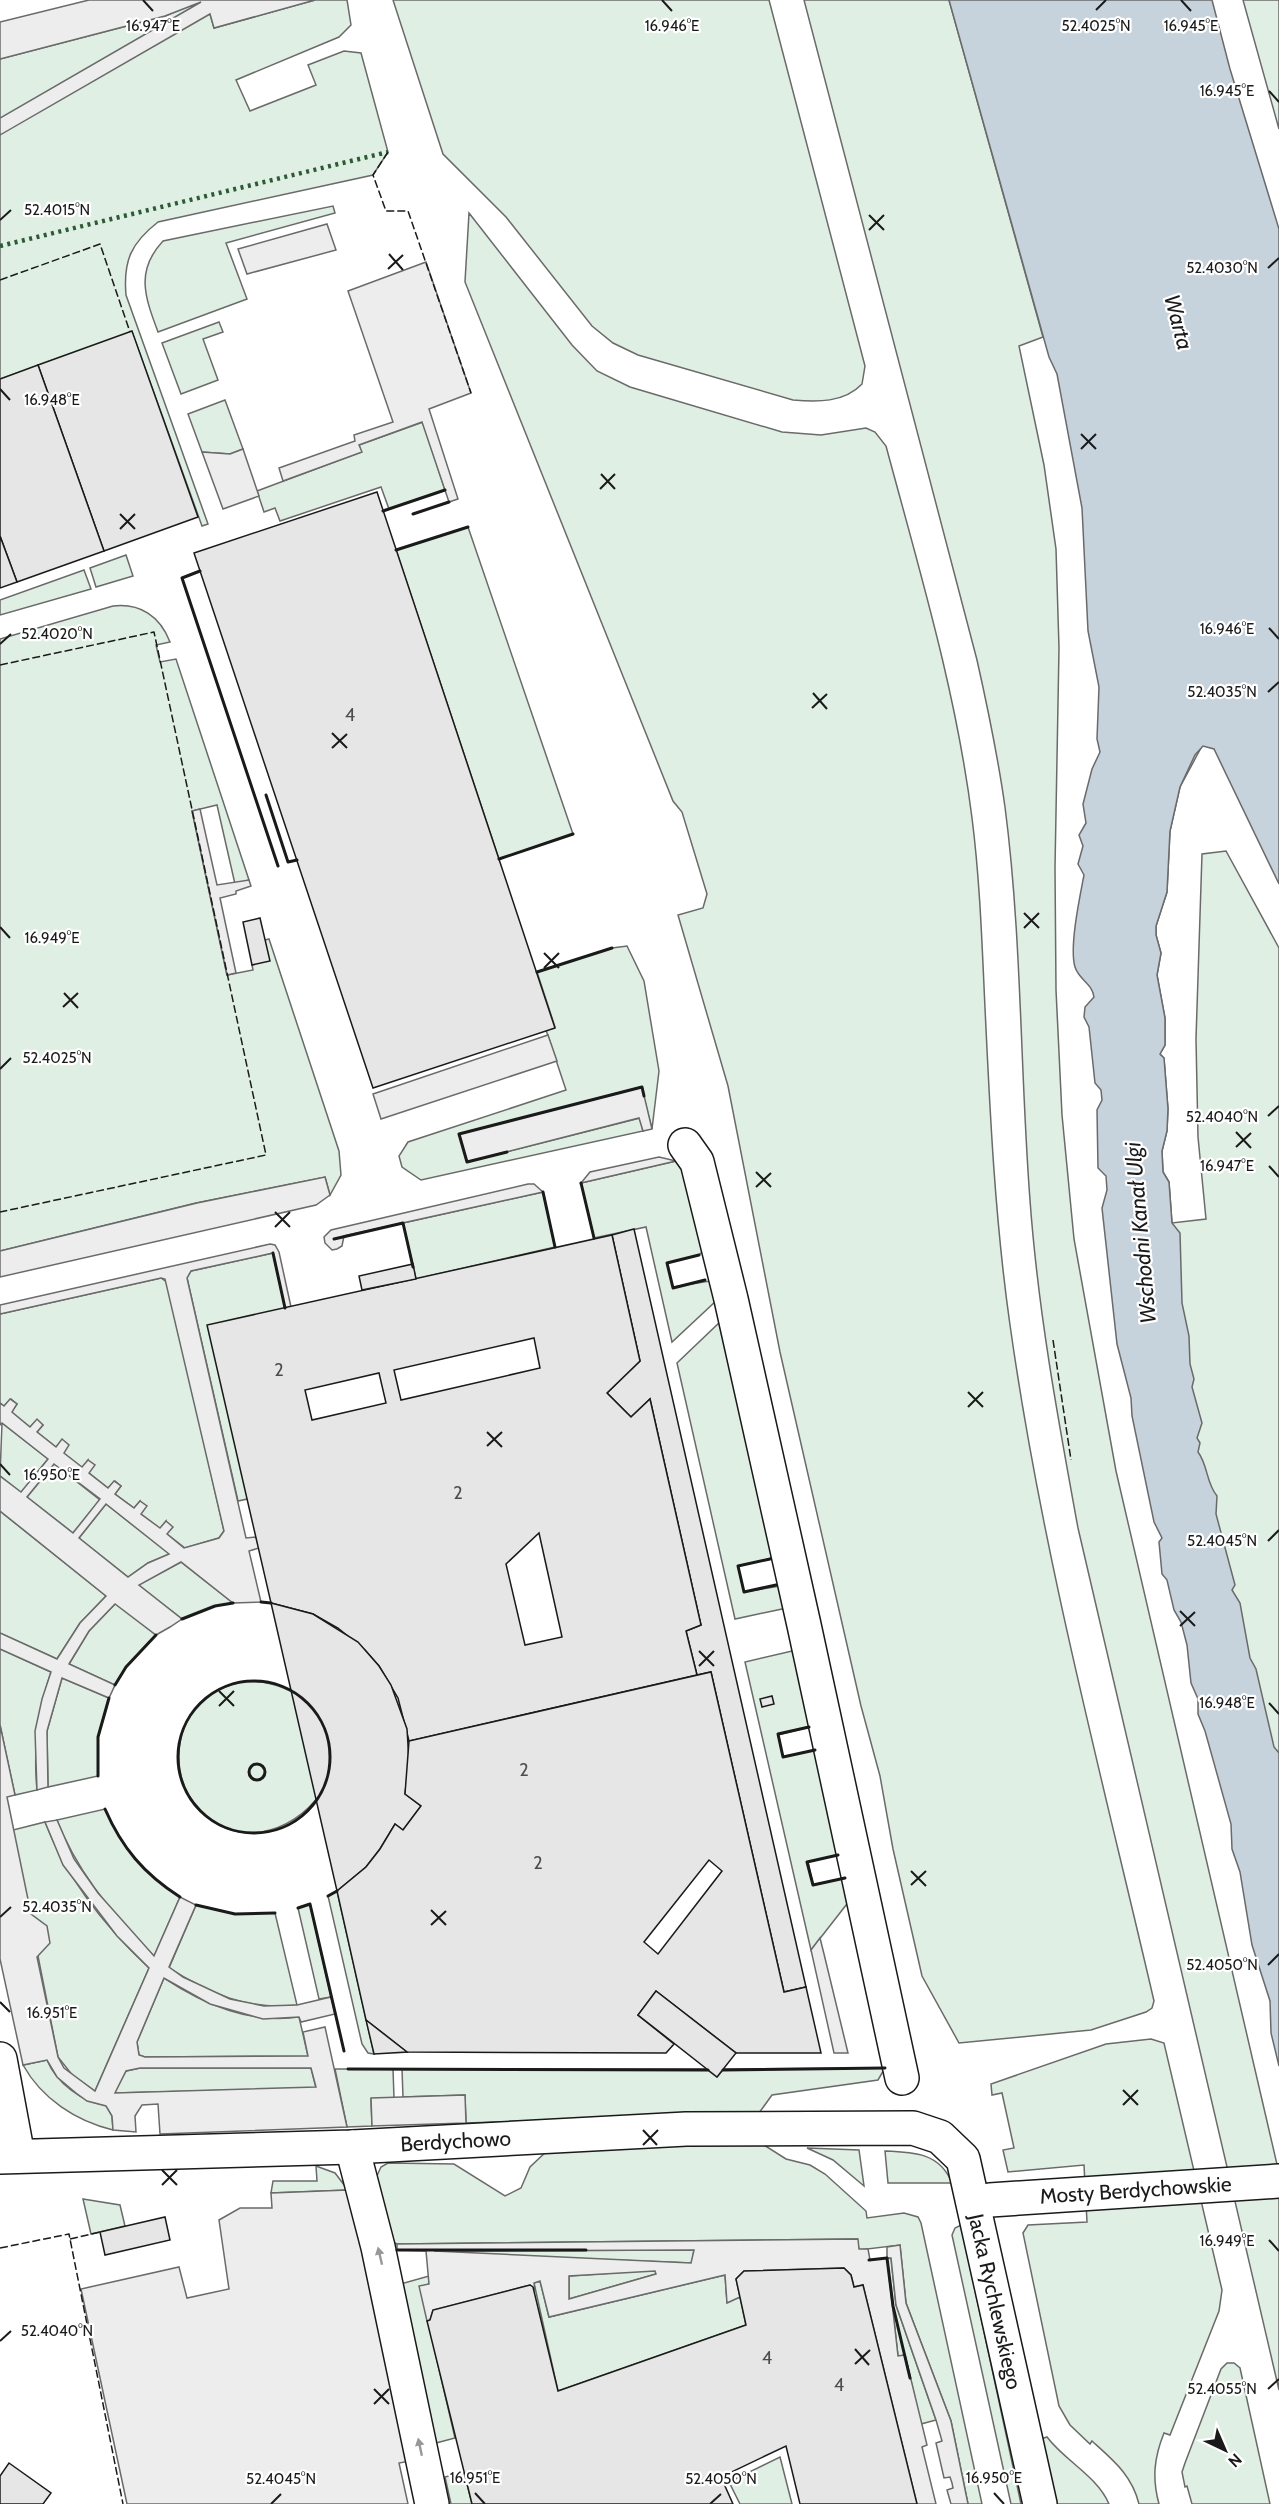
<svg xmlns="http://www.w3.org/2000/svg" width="1279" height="2504" viewBox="0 0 1279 2504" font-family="Cabin,sans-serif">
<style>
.green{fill:#e0efe3;stroke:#6a6a6a;stroke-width:1.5}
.parking{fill:#ededed;stroke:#6a6a6a;stroke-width:1.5;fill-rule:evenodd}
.water{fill:#c6d2dc;stroke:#6a6a6a;stroke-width:1.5}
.building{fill:#e6e6e6;stroke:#1a1a1a;stroke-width:1.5;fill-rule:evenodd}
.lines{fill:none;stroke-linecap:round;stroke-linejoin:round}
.minor-casing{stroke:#1a1a1a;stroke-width:36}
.minor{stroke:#fff;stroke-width:33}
.hedge{stroke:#2b5a34;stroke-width:4.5;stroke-dasharray:3 4.5;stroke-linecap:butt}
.fence{stroke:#1a1a1a;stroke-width:1.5;stroke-dasharray:8 3;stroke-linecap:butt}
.wall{stroke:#1a1a1a;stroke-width:3}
.oneway{fill:#989898}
.ticks{fill:none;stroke:#1a1a1a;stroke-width:2}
.labels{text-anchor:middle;stroke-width:4.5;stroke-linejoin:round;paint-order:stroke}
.number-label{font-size:18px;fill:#4d4d4d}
.street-label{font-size:21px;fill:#1a1a1a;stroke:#fff}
.water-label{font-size:22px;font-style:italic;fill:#1a1a1a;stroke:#fff}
.ticks-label{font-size:15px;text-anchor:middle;fill:#1a1a1a;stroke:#fff;stroke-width:4.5;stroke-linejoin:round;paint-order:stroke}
</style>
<rect width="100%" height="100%" fill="#fff"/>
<!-- green -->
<g class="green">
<path d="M204 0H206L214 28 315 0H347L351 25 339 37 236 80 250 111 316 85 308 65 344 51 361 53 388 152 373 175 158 222C131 243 123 261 126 295L208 524 202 526 132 332 0 379V59L165 16Z"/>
<path d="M393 0H769L865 366 862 384C844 403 817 402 793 400L638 355 613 343 592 326 506 217 443 154Z"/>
<path d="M804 0H949L1043 337 1019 346 1044 465 1056 549 1059 648 1055 868 1056 990 1062 1115 1074 1239 1116 1471 1279 2173V2390L1078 1528C1058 1419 1038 1311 1030 1200 1020 1070 1022 937 1005 807 998 757 988 709 977 660Z"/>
<path d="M1243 0H1279V129Z"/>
<path d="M333 206 335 213 226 243 247 299 158 332C145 297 135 271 163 241Z"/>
<path d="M469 213 572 345 597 371 630 387 782 432 821 435 866 428 875 432 886 446C919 569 956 691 972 818 980 881 982 944 985 1008 990 1114 995 1220 1010 1325 1042 1553 1102 1777 1154 2001L1152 2008 1146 2012 1091 2030 959 2043 922 1976 893 1849 880 1776 861 1706 780 1352 728 1086 678 915 703 908 707 894 682 812 673 801 465 282Z"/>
<path d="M219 322 223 332 203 339 218 380 181 394 162 343Z"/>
<path d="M225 400 243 449 230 454 202 452 188 414Z"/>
<path d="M423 422 445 490 389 509 381 487 280 521 275 508 264 512 257 491 361 452 359 445Z"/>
<path d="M468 527 573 834 499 859 396 550Z"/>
<path d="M126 555 133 576 96 587 90 568Z"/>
<path d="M84 570 91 589 0 615V600Z"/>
<path d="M113 606C140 603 160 616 170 642L156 645 160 662 176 659 249 880 235 884 217 805 192 811 227 975 253 970 252 965 265 940 269 939 339 1151 341 1175 330 1195 325 1177 196 1203 0 1251V639Z"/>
<path d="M1202 746 1180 787 1170 831 1167 892 1156 926V935L1161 953 1157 975 1165 1018V1045L1160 1054 1164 1058 1168 1109 1167 1131 1162 1151 1163 1172 1169 1182 1172 1223 1206 1219 1198 1137 1196 1039 1202 854 1226 851 1279 948V1868L1191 1485 1131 842 1144 814Z"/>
<path d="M627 946 644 981 659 1071 652 1129 641 1087 460 1134 467 1162 640 1118 643 1131 421 1180 402 1167 399 1156 408 1142 566 1090 546 1030 555 1027 537 972 612 948Z"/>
<path d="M676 1161 685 1169 703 1251 699 1255 667 1263 673 1287 710 1281 717 1300 672 1342 646 1227 594 1238 581 1183Z"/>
<path d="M543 1192 555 1247 416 1279 403 1223Z"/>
<path d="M273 1253 285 1308 247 1499 238 1501 187 1278 191 1271Z"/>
<path d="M161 1278 168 1283 224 1531 219 1538 185 1548 167 1534 166 1521 160 1529 141 1514 140 1501 134 1508 115 1494 121 1486 115 1481 108 1488 89 1473 88 1460 82 1468 63 1453 62 1440 56 1447 37 1432 43 1425 37 1420 30 1427 11 1412 17 1404 11 1399 4 1406 0 1403V1314Z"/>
<path d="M720 1322 773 1554 770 1559 738 1566 744 1592 780 1586 785 1605 782 1609 735 1619 677 1363Z"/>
<path d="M2 1423 48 1459 21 1493 0 1476Z"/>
<path d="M54 1464 100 1500 73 1533 27 1497Z"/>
<path d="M106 1504 170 1554 148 1563 128 1577 79 1538Z"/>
<path d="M0 1511 106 1596 80 1623 57 1659 0 1633Z"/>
<path d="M181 1562 233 1603 215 1606 182 1619 138 1585Z"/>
<path d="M116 1603 156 1635 126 1667 115 1685 69 1664 89 1631Z"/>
<path d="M0 1649 51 1672C38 1710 33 1749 37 1790L15 1795 0 1725Z"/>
<path d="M792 1651 796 1652 812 1723 809 1727 778 1735 783 1757 815 1750 838 1855 808 1862 813 1885 845 1878 850 1900 811 1950 745 1662Z"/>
<path d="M62 1678 109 1698 98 1737V1776L48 1787 47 1731Z"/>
<path d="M245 1681C265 1681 280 1685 298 1695L321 1793C292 1835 233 1850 197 1807 168 1773 174 1719 211 1694 221 1687 233 1684 245 1681Z"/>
<path d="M105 1809C122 1848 144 1874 180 1897L154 1956C114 1917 77 1872 57 1820Z"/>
<path d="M45 1822C67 1879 105 1927 149 1968L95 2091 73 2076 58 2057 13 1830Z"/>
<path d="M337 1891 374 2054 368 2053 362 2044 328 1896Z"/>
<path d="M310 1904 331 1997 319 1999 298 1908Z"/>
<path d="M196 1905 235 1914 275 1913 297 2005C249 2011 208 1993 169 1968Z"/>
<path d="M164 1978C205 2005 250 2024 299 2017L308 2056 145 2057 139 2055 137 2042Z"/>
<path d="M1151 2039 1164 2043 1222 2290 1219 2311 1170 2435 1164 2433C1154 2458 1152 2478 1159 2504H1139C1132 2475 1113 2460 1092 2441L1090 2444 1070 2425 1059 2406 1023 2233 1028 2225 1087 2222 1084 2165 1008 2172 1003 2150 1014 2148 1002 2093 992 2095 991 2084 1106 2044Z"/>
<path d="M47 2060C56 2082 82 2103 106 2105L112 2116 113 2130C76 2121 42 2099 23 2065Z"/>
<path d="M140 2068H311L316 2088 114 2093 126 2071Z"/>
<path d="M885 2068 878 2080 772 2095 759 2113 466 2123 465 2095 403 2097 402 2069H706L717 2077 724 2069Z"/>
<path d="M335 2069H393L394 2098 371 2099 372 2126 347 2127Z"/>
<path d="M714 2143 764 2145 786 2159 810 2165 825 2174 866 2211 867 2218 904 2213 918 2217 921 2223 982 2504H968L951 2421 906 2303 900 2245 859 2250 857 2239 397 2244 393 2242 375 2180 381 2167 388 2163 454 2164 505 2196 521 2188 530 2167 548 2150Z"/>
<path d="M807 2148 859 2150 864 2186 833 2160Z"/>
<path d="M885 2151C914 2152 940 2153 952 2183H888Z"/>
<path d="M316 2166 335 2173 348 2190 271 2193 273 2181H317Z"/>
<path d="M83 2199 120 2205 125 2226 91 2234Z"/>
<path d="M961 2225 1021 2504H1011L952 2235 955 2228Z"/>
<path d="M694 2250 692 2263 436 2253 433 2251Z"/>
<path d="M887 2258H891L896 2305 936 2420 921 2424 905 2355 898 2356Z"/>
<path d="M656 2270V2274L569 2299V2276Z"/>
<path d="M725 2275 727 2302 740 2297 746 2325 558 2391 534 2283 540 2281 549 2317Z"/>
<path d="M429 2276V2284L420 2287 455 2438 436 2443 397 2285Z"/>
<path d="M1227 2363H1234L1240 2368 1270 2504H1192L1187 2486 1185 2487 1182 2472 1185 2463 1221 2369Z"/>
<path d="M1047 2437C1065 2461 1097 2476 1109 2504H1057L1041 2439Z"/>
<path d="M780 2457 792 2504H740L729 2482Z"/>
<path d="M464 2472 472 2504H451L445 2477Z"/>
</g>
<!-- parking -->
<g class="parking">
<path d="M89 0H315L214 28 210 14 0 135V118L201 2 165 16 0 59V22Z"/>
<path d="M327 224 336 250 247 274 238 249Z"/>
<path d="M426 262 471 393 429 409 458 499 449 502 422 422 359 445 362 452 283 481 279 468 355 441 354 435 393 422 348 291Z"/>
<path d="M243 449 259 496 223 509 202 452 230 454Z"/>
<path d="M200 809 217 885 249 880 251 886 236 891V894L220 898 236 973 227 975 192 811Z"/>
<path d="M548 1035 557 1061 381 1119 373 1094Z"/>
<path d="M642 1087 652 1129 643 1131 639 1118 467 1162 459 1134Z"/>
<path d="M659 1157 676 1161 581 1183 590 1172Z"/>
<path d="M325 1177 330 1195 316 1205 0 1277V1251L197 1203Z"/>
<path d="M528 1184H534L543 1192 344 1236 342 1246 337 1249 332 1250 325 1243 324 1237 331 1230Z"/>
<path d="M270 1244 275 1245 279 1252 291 1307 285 1308 273 1253 191 1271 187 1278 246 1538 256 1537 259 1548 249 1551 261 1602 233 1603 181 1562 139 1585 182 1619 170 1627 156 1635 115 1604 89 1631 69 1664 115 1685 109 1698 62 1678 47 1731 48 1787 37 1790 35 1731 42 1699 51 1672 0 1649V1633L57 1659 80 1623 106 1596 0 1511V1476L21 1492 48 1459 2 1423 0 1425V1403L4 1406 10 1399 17 1404 12 1412 30 1427 37 1419 43 1425 37 1432 56 1447 62 1439 69 1445 64 1453 82 1467 88 1460 95 1465 89 1473 108 1488 114 1481 121 1486 115 1494 134 1508 140 1501 147 1506 141 1514 160 1528 166 1521 173 1527 167 1534 184 1548 219 1538 224 1531 165 1279 161 1278 0 1314V1305ZM54 1464 100 1499 73 1533 27 1497ZM106 1504 169 1554 148 1563 128 1577 79 1538Z"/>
<path d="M0 1725 15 1795 7 1797 31 1914 47 1926 50 1943 37 1957 58 2057 64 2068 95 2091 149 1968 117 1936 63 1865 45 1822 57 1820 74 1859 98 1893 154 1956 180 1897 196 1905 169 1967 183 1977 230 1999 264 2006 297 2005 331 1997 335 2014 301 2022 299 2017 263 2019 210 2004 164 1978 137 2042 139 2055 145 2057 308 2056 303 2032 325 2027 347 2127 160 2134 158 2104 142 2105 135 2116 136 2132 113 2130 112 2116 106 2106 87 2101 76 2093 57 2077 47 2060 23 2065 0 1959ZM140 2068H311L316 2087 115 2093 126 2071Z"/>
<path d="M820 1938 824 1954 848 2053H834L811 1950Z"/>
<path d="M465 2095 466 2123 372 2126 371 2098Z"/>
<path d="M348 2190 410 2461 399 2463 408 2504H127L81 2289 179 2267 187 2298 229 2289 219 2220 240 2208H272L271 2193Z"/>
<path d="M858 2239 859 2249H868L870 2260 887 2258V2247L900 2245 906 2303 951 2421 968 2504H951L947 2490 953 2488 952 2483 950 2477 944 2478 936 2443 942 2441 936 2420 896 2305 891 2258H887L898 2356 905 2355 927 2445 922 2447 936 2504H917L863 2285 854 2287 851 2275 844 2268 744 2271 736 2279 740 2297 727 2303 725 2275 549 2317 540 2281 534 2283 535 2290 530 2285 433 2310 430 2320 427 2321 419 2286 429 2284 426 2251 397 2250V2244ZM694 2250 691 2263 434 2251ZM655 2271 656 2274 569 2299V2276Z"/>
</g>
<!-- water -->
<path class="water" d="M949 0H1212L1230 69 1279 229V884L1214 749 1203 746 1195 755 1180 787 1170 831 1167 892 1156 926V935L1161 953 1157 975 1165 1018V1045L1160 1054 1164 1058 1168 1109 1167 1131 1162 1151 1163 1172 1169 1182 1172 1223 1180 1233 1182 1303 1189 1336 1190 1364 1194 1379 1192 1387 1202 1423 1197 1438 1200 1443 1198 1452C1208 1465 1206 1483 1217 1496L1216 1514 1235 1585 1232 1590 1240 1603 1250 1658 1256 1669 1274 1747 1279 1753V2066L1271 2033 1270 2001 1252 1945 1240 1872 1232 1849 1231 1824 1205 1731 1198 1714V1699L1191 1683 1187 1645 1181 1622 1174 1610 1167 1580 1162 1574 1159 1542 1162 1538 1154 1522 1132 1416 1131 1398 1117 1344 1102 1208 1107 1190 1106 1176 1098 1168 1097 1110 1102 1100 1101 1090 1095 1083 1089 1027 1084 1017 1085 1007 1094 997C1092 983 1079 980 1075 967 1069 947 1080 896 1084 875L1078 864 1083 846 1079 835 1086 823 1083 804 1092 769 1100 752 1097 739 1099 687 1088 631 1082 508 1057 374 1049 357Z"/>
<!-- building -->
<g class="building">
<path d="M132 331 198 517 104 551 38 365Z"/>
<path d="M38 365 104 551 17 582 0 536V379Z"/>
<path d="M377 492 555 1028 373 1088 194 553Z"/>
<path d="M0 536 17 582 0 588Z"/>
<path d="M260 918 270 961 252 965 243 922Z"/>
<path d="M634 1229 806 1987 784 1992 711 1672 697 1675 686 1631 701 1625 650 1399 631 1417 607 1393 640 1361 612 1235Z"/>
<path d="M612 1235 640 1361 607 1393 631 1417 650 1399 701 1625 686 1631 697 1675 409 1741 398 1698 379 1666 365 1650 338 1628 313 1614 271 1603 207 1325ZM534 1338 540 1368 401 1400 394 1370ZM379 1373 386 1403 312 1420 305 1390ZM539 1533 562 1637 525 1645 506 1564Z"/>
<path d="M413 1264 416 1279 362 1290 359 1276Z"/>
<path d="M271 1603 313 1614 358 1642 379 1666 391 1685 407 1729 409 1761 405 1794 421 1806 403 1830 395 1824 380 1849 366 1867 337 1891Z"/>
<path d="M711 1672 784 1992 806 1987 821 2053H736L656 1991 638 2015 674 2044 666 2053 407 2052 366 2020 337 1891 366 1867 380 1849 395 1824 403 1830 421 1806 405 1794 409 1741ZM709 1860 722 1871 658 1954 644 1942Z"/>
<path d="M772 1696 774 1704 762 1707 760 1699Z"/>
<path d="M656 1991 736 2053 717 2077 638 2015Z"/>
<path d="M366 2020 407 2052 374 2054Z"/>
<path d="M165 2217 170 2240 105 2255 100 2232Z"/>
<path d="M844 2268 851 2275 854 2287 863 2285 917 2504H800L786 2446 721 2477 733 2504H472L427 2321 430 2320 433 2310 530 2285 533 2287 558 2391 746 2325 736 2279 744 2271Z"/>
<path d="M9 2463 51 2493 43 2504H0V2476Z"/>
</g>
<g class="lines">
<defs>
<g id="minor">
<path d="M685 1145 697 1162 731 1299 804 1625 902 2078"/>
<path d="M0 2059 18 2156"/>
<path d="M352 2147 378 2247 432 2504"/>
<path id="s1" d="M0 2157 352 2147 686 2129 913 2128 940 2137 963 2159 1040 2504"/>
<path id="s2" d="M990 2200 1279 2181"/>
</g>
</defs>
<!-- minor casing -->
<use href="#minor" class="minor-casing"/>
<!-- minor -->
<use href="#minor" class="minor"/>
<!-- hedge -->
<path class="hedge" d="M0 246 388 152"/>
<!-- fence -->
<g class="fence">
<path d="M388 152 373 175 386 211H408L471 393"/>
<path d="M0 280 100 244 130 332"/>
<path d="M0 665 154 632 266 1155 0 1212"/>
<path d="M1053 1340 1071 1460"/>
<path d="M70 2239 100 2232"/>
<path d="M0 2248 69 2234 123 2504"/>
</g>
<!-- wall -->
<g class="wall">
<path d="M383 511 445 490"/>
<path d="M413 514 449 502"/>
<path d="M396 550 468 527"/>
<path d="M200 571 182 578 278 866"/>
<path d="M266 795 288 862 297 860"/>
<path d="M499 859 573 834"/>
<path d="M537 972 612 948"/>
<path d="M507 1152 467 1162 459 1134 642 1087 644 1096"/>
<path d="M581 1183 594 1238"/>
<path d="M543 1192 555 1247"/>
<path d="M334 1239 403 1223 413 1267"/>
<path d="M273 1253 285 1308"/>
<path d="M699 1255 667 1263 673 1288 705 1280"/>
<path d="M770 1559 738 1566 744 1592 776 1585"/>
<path d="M261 1602 271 1603"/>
<path d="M182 1619 215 1606 233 1603"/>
<circle cx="254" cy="1757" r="76"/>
<path d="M115 1685 126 1667 156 1635"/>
<path d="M809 1727 778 1734 783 1757 815 1750"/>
<circle cx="257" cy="1772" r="8"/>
<path d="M98 1776V1737L109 1698"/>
<path d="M105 1809C122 1848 144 1874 180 1897"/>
<path d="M838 1855 807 1862 813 1885 845 1878"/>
<path d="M328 1896 337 1891"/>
<path d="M196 1905 235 1914 275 1913"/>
<path d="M298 1908 310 1904 344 2051"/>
<path d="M348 2069 708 2070"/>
<path d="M723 2070 885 2068"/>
<path d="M397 2250H586"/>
<path d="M869 2260 887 2258 893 2306 910 2378"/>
</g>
</g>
<!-- one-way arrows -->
<defs><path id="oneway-solid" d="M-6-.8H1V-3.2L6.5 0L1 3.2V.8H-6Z" transform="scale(1.5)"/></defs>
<g class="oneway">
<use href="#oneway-solid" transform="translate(380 2256) rotate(-103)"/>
<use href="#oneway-solid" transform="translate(420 2447) rotate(-102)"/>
</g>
<!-- ticks -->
<path class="ticks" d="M143 0 153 11M662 0 672 11M1181 0 1191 11M1096 10 1106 0M1269 91 1279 102M869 215 884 230M0 220 11 210M869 230 884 215M389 254 403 270M1268 268 1279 258M388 269 403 255M0 389 10 400M1081 434 1096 449M1081 449 1096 434M601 474 615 489M600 489 615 474M120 514 135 529M120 529 135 514M1269 628 1279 639M0 644 11 634M1268 692 1279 682M813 693 827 709M812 708 827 694M332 733 347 748M332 748 347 734M1024 913 1039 928M0 927 10 938M1024 928 1039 913M544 953 559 968M544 968 559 953M64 993 78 1008M63 1007 78 993M0 1069 11 1058M1268 1116 1279 1106M1236 1132 1251 1148M1236 1147 1251 1133M1269 1166 1279 1177M756 1172 771 1187M756 1187 771 1173M275 1212 290 1227M275 1227 290 1212M968 1392 983 1407M968 1407 983 1392M487 1432 502 1447M487 1446 502 1432M0 1464 10 1475M1268 1541 1279 1530M1180 1611 1195 1626M1180 1626 1195 1612M699 1651 714 1666M699 1666 714 1651M219 1691 234 1706M1269 1703 1279 1714M219 1706 234 1691M911 1871 926 1886M911 1885 926 1871M431 1910 446 1925M0 1917 11 1907M431 1925 446 1911M1268 1965 1279 1954M0 2002 10 2012M1123 2090 1138 2105M1123 2105 1138 2090M643 2130 657 2145M643 2145 658 2130M162 2170 177 2185M162 2185 177 2170M1269 2240 1279 2251M0 2341 11 2331M855 2349 869 2365M855 2364 870 2350M374 2389 389 2404M1268 2389 1279 2379M374 2404 389 2389M475 2493 485 2504M994 2493 1004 2504M271 2504 281 2494M710 2504 721 2494"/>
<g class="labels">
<!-- number labels -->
<g class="number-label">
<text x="350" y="721">4</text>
<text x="279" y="1376">2</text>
<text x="458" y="1499">2</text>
<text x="524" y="1776">2</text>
<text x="538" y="1869">2</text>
<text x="767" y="2364">4</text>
<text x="839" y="2391">4</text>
</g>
<!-- street labels -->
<g class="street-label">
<text dy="7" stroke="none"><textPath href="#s1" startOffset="456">Berdychowo</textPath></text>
<text dy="7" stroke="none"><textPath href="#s2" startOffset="146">Mosty Berdychowskie</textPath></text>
<text dy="7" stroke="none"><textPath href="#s1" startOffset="1120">Jacka Rychlewskiego</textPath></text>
</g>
<!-- water labels -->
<g class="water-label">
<text transform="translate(1179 322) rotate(75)" y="8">Warta</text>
<text transform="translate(1140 1233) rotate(-95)" y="8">Wschodni Kanał Ulgi</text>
</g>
</g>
<g class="ticks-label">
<text x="1096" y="31">52.4025°N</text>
<text x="153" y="31">16.947°E</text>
<text x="672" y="31">16.946°E</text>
<text x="1191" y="31">16.945°E</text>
<text x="1227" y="96">16.945°E</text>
<text x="57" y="215">52.4015°N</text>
<text x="1222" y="273">52.4030°N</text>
<text x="52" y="405">16.948°E</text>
<text x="1227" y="634">16.946°E</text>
<text x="57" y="639">52.4020°N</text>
<text x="1222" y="697">52.4035°N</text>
<text x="52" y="943">16.949°E</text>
<text x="57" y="1063">52.4025°N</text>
<text x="1222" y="1122">52.4040°N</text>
<text x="1227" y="1171">16.947°E</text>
<text x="52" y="1480">16.950°E</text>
<text x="1222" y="1546">52.4045°N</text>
<text x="1227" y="1708">16.948°E</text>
<text x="57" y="1912">52.4035°N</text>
<text x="1222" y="1970">52.4050°N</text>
<text x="52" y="2018">16.951°E</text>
<text x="1227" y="2246">16.949°E</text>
<text x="57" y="2336">52.4040°N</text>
<text x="1222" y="2394">52.4055°N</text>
<text x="475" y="2483">16.951°E</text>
<text x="994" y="2483">16.950°E</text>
<text x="281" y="2484">52.4045°N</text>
<text x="721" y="2484">52.4050°N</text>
</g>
<!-- north arrow -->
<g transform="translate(1225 2450) rotate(136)" stroke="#ffffff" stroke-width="4.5" paint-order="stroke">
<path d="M0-4.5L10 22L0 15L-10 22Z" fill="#1a1a1a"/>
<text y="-9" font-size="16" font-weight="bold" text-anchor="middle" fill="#1a1a1a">N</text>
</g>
</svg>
